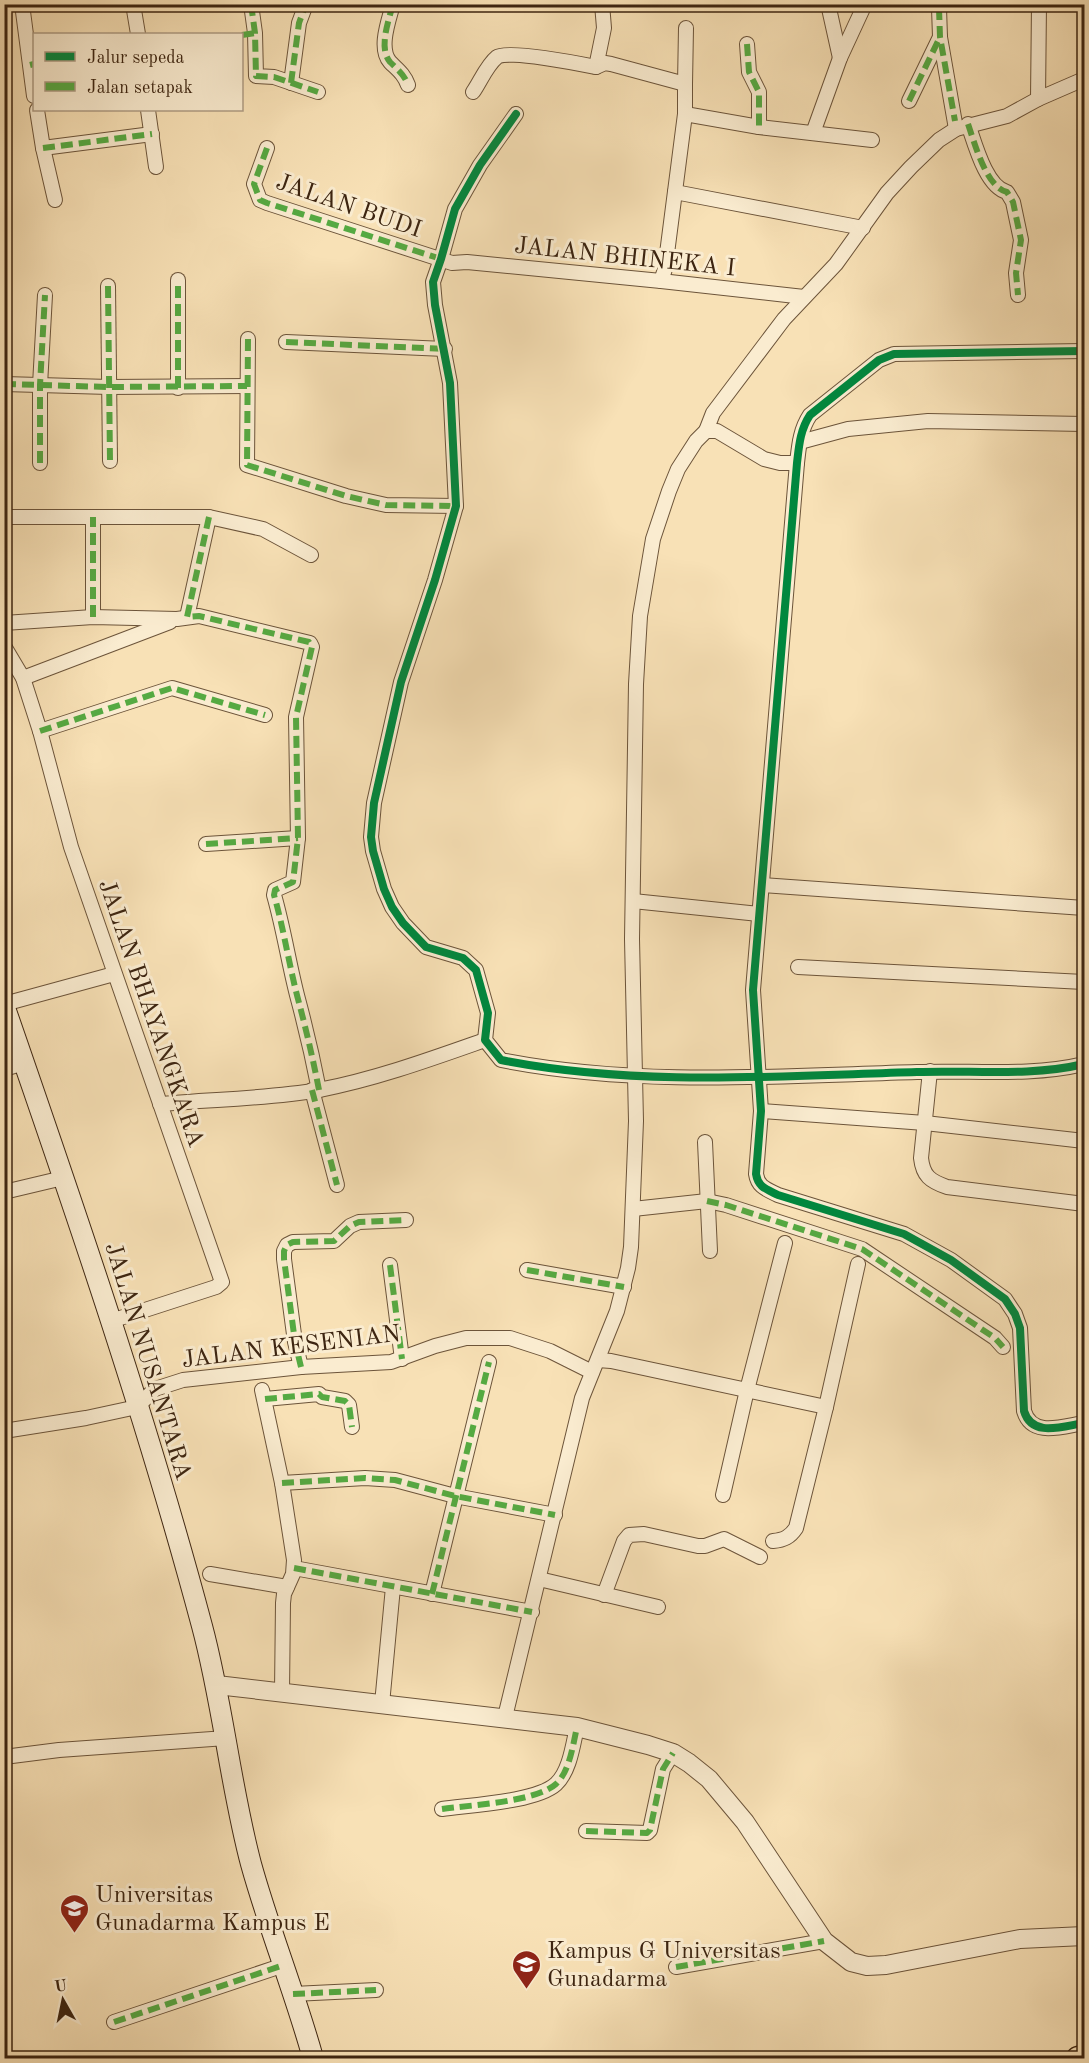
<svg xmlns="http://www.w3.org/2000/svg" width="1089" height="2063" viewBox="0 0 1089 2063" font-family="'Old Standard TT',serif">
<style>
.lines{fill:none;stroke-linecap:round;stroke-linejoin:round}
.minor-casing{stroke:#6c543a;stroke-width:16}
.tertiary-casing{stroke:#6c543a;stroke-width:20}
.secondary-casing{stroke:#3d2511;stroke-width:22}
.primary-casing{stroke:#3d2511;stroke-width:25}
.minor{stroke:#faecd0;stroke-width:14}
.tertiary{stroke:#faecd0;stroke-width:18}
.secondary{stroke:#faecd0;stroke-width:20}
.primary{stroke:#f8e1b6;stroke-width:22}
.quiet{stroke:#55aa42;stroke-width:6;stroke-dasharray:12 6;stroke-linecap:butt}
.cycleway-casing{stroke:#faecd0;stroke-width:11}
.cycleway{stroke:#00873e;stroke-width:8}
.labels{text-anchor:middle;stroke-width:6;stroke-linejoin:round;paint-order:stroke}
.street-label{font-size:24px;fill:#3d2511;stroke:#faecd0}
.poi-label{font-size:24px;fill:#3d2511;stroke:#faecd0;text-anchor:start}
</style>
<rect width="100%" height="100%" fill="#f8e1b6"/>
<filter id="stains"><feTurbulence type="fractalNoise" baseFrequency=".00333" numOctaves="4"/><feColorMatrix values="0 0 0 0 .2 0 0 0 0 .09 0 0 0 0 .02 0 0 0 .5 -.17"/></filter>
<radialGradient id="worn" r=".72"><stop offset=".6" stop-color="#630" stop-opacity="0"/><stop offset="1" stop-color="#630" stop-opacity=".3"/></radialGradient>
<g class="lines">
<defs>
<g id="minor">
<path d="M22 4 34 96"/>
<path d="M133 4 138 34"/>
<path d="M251 4 255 33 256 76 274 77 318 92"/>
<path d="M393 4C389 20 378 48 390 62 398 70 404 74 408 85"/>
<path d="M828 4 840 58"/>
<path d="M939 8 940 37 956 129"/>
<path d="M747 44 749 72 759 92V127"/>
<path d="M596 67 604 28 602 4"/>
<path d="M291 83 299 23 306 4"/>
<path d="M685 84 686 28"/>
<path d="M473 92C480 82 487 65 497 57 507 49 581 64 596 67L605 63 611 64 685 84V114L665 269 661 281"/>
<path d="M1038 99 1084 79"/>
<path d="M909 101 940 37"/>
<path d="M37 110 43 148 55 200"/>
<path d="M148 110 156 167"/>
<path d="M516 114 480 165 455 209 441 259 433 282 435 305 450 383 456 506 435 580 401 682 374 803 371 837 373 851 384 889 392 907 403 923 426 947 463 958 476 970 488 1013 485 1040 501 1060C638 1087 779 1076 917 1072 973 1070 1029 1077 1084 1064"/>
<path d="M685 114 759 127 872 140"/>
<path d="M968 124C975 144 986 187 1007 192L1013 202 1021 240 1016 273 1018 295"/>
<path d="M813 133 840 58 865 4"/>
<path d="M43 148 152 134"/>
<path d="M267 148 254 184 260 200 267 203 452 263 467 262 661 281 804 297"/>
<path d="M675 192 863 228"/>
<path d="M108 286 110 461"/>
<path d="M248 339 247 465 346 496 386 505 456 506"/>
<path d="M286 342 445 349"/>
<path d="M1084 351 894 354 879 360 810 415C800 430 799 446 797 463L753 990 761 1111 756 1174C758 1187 766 1189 778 1195L904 1234 951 1260 1005 1299 1015 1314 1020 1328 1024 1411C1032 1438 1063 1426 1084 1423"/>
<path d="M4 384 109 387 247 386"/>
<path d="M178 388V280"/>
<path d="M706 431 713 413 784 319 836 264 887 193 911 167 939 140 956 129 1007 116 1038 99 1039 4"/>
<path d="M800 442 848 429 928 421 1084 424"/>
<path d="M40 463V385L45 295"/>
<path d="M4 517H209L263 529 311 555"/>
<path d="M93 617V517"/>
<path d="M187 617 209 517"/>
<path d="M4 623 93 617 177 619 199 616 310 643 312 647 296 717 298 838 293 882 275 890 274 895C284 930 289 965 298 999 306 1029 313 1059 319 1090"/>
<path d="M4 646 23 678 40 731 71 847 222 1282 216 1287 111 1321"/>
<path d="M23 678 170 622"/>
<path d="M40 731 172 688 265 715"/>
<path d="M206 844 298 838"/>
<path d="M762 885 1084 908"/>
<path d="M633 901 759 914"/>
<path d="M798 967 1084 982"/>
<path d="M4 1004 114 974"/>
<path d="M4 1069 24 1063"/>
<path d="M930 1071 921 1158C923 1176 930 1181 947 1187L1084 1204"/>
<path d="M312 1090 337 1185"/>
<path d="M160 1104C213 1099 267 1099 319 1090 376 1079 431 1059 485 1040"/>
<path d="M761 1111 925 1123 1084 1141"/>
<path d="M705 1142 710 1251"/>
<path d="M4 1192 63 1178"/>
<path d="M633 1209 707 1201 726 1205 862 1249 995 1338 1003 1347"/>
<path d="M390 1265 402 1359"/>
<path d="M527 1270 624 1287"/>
<path d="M598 1360 611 1361 826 1407"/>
<path d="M301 1367 295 1342 284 1259V1251L287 1245 293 1242 334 1241 350 1226 359 1222 406 1220"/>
<path d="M262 1390 282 1483 294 1560 293 1574 284 1594 283 1603 282 1691"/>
<path d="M265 1399 319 1394 322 1397 345 1401 349 1405 352 1427"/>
<path d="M4 1431 86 1418 137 1407 155 1389 183 1380 301 1367 391 1362 435 1346 466 1338H510L550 1351 592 1372"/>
<path d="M282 1483 365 1478 395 1480 455 1496 555 1515"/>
<path d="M723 1495 747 1390 785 1243"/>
<path d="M773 1541C784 1540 790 1537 796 1528L826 1407 858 1264"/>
<path d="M294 1568 532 1612"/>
<path d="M210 1574 287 1587"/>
<path d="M539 1579 658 1607"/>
<path d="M432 1594 489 1362"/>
<path d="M604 1595 624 1541 629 1535 644 1534 698 1546H705L724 1539 760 1557"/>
<path d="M382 1704 393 1587"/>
<path d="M505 1717 582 1398 617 1311 628 1268 631 1247 636 1121 632 939 636 684 640 616 653 539 669 491 678 469 696 441 706 431H717L764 459 780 463H797"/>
<path d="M4 1757 59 1750 226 1738"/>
<path d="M442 1809C470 1805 536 1802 556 1784 570 1771 573 1744 577 1727"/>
<path d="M586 1831 647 1833 650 1830 663 1769 673 1753"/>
<path d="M676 1967 824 1941"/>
<path d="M293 1994 376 1990"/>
<path d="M114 2022 284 1965"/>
</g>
<path id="tertiary" d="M217 1685 577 1727 648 1745 673 1753 689 1763 709 1779 745 1822 824 1941 851 1962 867 1966 886 1965 1020 1939 1084 1936"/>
<path id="secondary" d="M4 1005C75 1210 146 1416 202 1626 223 1704 230 1785 251 1864 269 1929 295 1993 313 2058"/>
<path id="primary" d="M1078 2058 1084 2057"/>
</defs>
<!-- minor casing -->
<use href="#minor" class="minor-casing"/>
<!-- tertiary casing -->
<use href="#tertiary" class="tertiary-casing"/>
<!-- secondary casing -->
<use href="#secondary" class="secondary-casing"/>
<!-- primary casing -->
<use href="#primary" class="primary-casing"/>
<!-- minor -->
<use href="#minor" class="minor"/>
<!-- tertiary -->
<use href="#tertiary" class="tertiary"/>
<!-- secondary -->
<use href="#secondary" class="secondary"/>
<!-- primary -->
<use href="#primary" class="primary"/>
<!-- quiet -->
<g class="quiet">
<path d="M251 4 255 33 256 76 274 77 318 92"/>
<path d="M393 4C389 20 378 48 390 62 398 70 404 74 408 85"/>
<path d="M939 8 940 37 955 121"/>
<path d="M242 35 255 33"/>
<path d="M747 44 749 72 759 92V127"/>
<path d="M30 65 34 64"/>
<path d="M291 83 299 23 306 4"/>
<path d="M909 101 940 37"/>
<path d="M968 124C975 144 986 187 1007 192L1013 202 1021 240 1016 273 1018 295"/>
<path d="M43 148 152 134"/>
<path d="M267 148 254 184 260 200 267 203 441 259"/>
<path d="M108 286 110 461"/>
<path d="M248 339 247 465 346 496 386 505 456 506"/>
<path d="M286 342 445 349"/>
<path d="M4 384 109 387 247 386"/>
<path d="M178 388V280"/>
<path d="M40 463V385L45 295"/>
<path d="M209 517 187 617 199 616 309 642 312 647 296 717 298 838 293 882 275 890 274 895C284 930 289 965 298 999 306 1029 313 1059 319 1090"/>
<path d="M93 617V517"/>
<path d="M40 731 172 688 265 715"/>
<path d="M206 844 298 838"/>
<path d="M312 1090 337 1185"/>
<path d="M707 1201 726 1205 862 1249 995 1338 1003 1347"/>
<path d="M390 1265 402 1359"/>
<path d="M527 1270 624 1287"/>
<path d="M301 1367 295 1342 284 1259V1251L287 1245 293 1242 334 1241 350 1226 359 1222 406 1220"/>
<path d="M265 1399 319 1394 322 1397 345 1401 349 1405 352 1427"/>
<path d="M282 1483 365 1478 395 1480 455 1496 555 1515"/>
<path d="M294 1568 532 1612"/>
<path d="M432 1594 489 1362"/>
<path d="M442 1809C470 1805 536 1802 556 1784 570 1771 573 1744 577 1727"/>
<path d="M586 1831 647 1833 650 1830 663 1769 673 1753"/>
<path d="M676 1967 824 1941"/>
<path d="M293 1994 376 1990"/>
<path d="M114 2022 284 1965"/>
</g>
<defs>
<g id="cycleway">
<path d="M516 114 480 165 455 209 441 259 433 282 435 305 450 383 456 506 435 580 401 682 374 803 371 837 373 851 384 889 392 907 403 923 426 947 463 958 476 970 488 1013 485 1040 501 1060C638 1087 779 1076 917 1072 973 1070 1029 1077 1084 1064"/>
<path d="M1084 351 894 354 879 360 810 415C800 430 799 446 797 463L753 990 761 1111 756 1174C758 1187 766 1189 778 1195L904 1234 951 1260 1005 1299 1015 1314 1020 1328 1024 1411C1032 1438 1063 1426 1084 1423"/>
</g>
</defs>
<!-- cycleway casing -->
<use href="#cycleway" class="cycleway-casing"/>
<!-- cycleway -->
<use href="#cycleway" class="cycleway"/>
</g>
<!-- icons -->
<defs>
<symbol id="university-pin" viewBox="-11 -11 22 30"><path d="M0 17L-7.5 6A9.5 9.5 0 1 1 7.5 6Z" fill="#8f2418" stroke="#faecd0"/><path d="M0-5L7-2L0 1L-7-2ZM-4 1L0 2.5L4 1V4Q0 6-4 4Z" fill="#fff"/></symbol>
</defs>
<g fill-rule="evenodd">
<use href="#university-pin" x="58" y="1892" width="33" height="45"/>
<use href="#university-pin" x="510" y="1948" width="33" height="45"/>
</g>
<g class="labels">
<!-- street labels -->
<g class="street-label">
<text transform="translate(349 205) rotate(19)" y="8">JALAN BUDI</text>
<text transform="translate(625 256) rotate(6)" y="8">JALAN BHINEKA I</text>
<text transform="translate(152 1013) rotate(71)" y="8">JALAN BHAYANGKARA</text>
<text transform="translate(291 1346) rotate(-7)" y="8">JALAN KESENIAN</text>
<text transform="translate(149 1361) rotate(73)" y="8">JALAN NUSANTARA</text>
</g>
<!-- poi labels -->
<g class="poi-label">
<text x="95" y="1902">Universitas<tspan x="95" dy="28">Gunadarma Kampus E</tspan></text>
<text x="547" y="1958">Kampus G Universitas<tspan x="547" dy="28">Gunadarma</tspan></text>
</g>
</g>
<!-- margin -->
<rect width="1089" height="2063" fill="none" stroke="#f8e1b6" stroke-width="24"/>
<rect x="6" y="6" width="1077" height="2051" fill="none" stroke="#3d2511" stroke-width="3"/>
<rect x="12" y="12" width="1065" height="2039" fill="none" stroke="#3d2511" stroke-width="1.5"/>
<!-- legend -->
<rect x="33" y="33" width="210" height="78" fill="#faecd0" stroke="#ae9c84" stroke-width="1.5"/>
<rect x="45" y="52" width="30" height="9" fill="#00873e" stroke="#ae9c84" stroke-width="1.5"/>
<text x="87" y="63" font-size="18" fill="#3d2511">Jalur sepeda</text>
<rect x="45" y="82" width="30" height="9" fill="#55aa42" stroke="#ae9c84" stroke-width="1.5"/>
<text x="87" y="93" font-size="18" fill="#3d2511">Jalan setapak</text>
<!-- north arrow -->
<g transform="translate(63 2000) rotate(351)" stroke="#faecd0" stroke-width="4.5" paint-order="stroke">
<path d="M0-4.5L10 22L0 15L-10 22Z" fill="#3d2511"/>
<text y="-9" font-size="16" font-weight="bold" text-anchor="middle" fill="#3d2511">U</text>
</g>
<rect width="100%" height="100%" filter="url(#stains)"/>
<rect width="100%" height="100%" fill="url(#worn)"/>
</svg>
